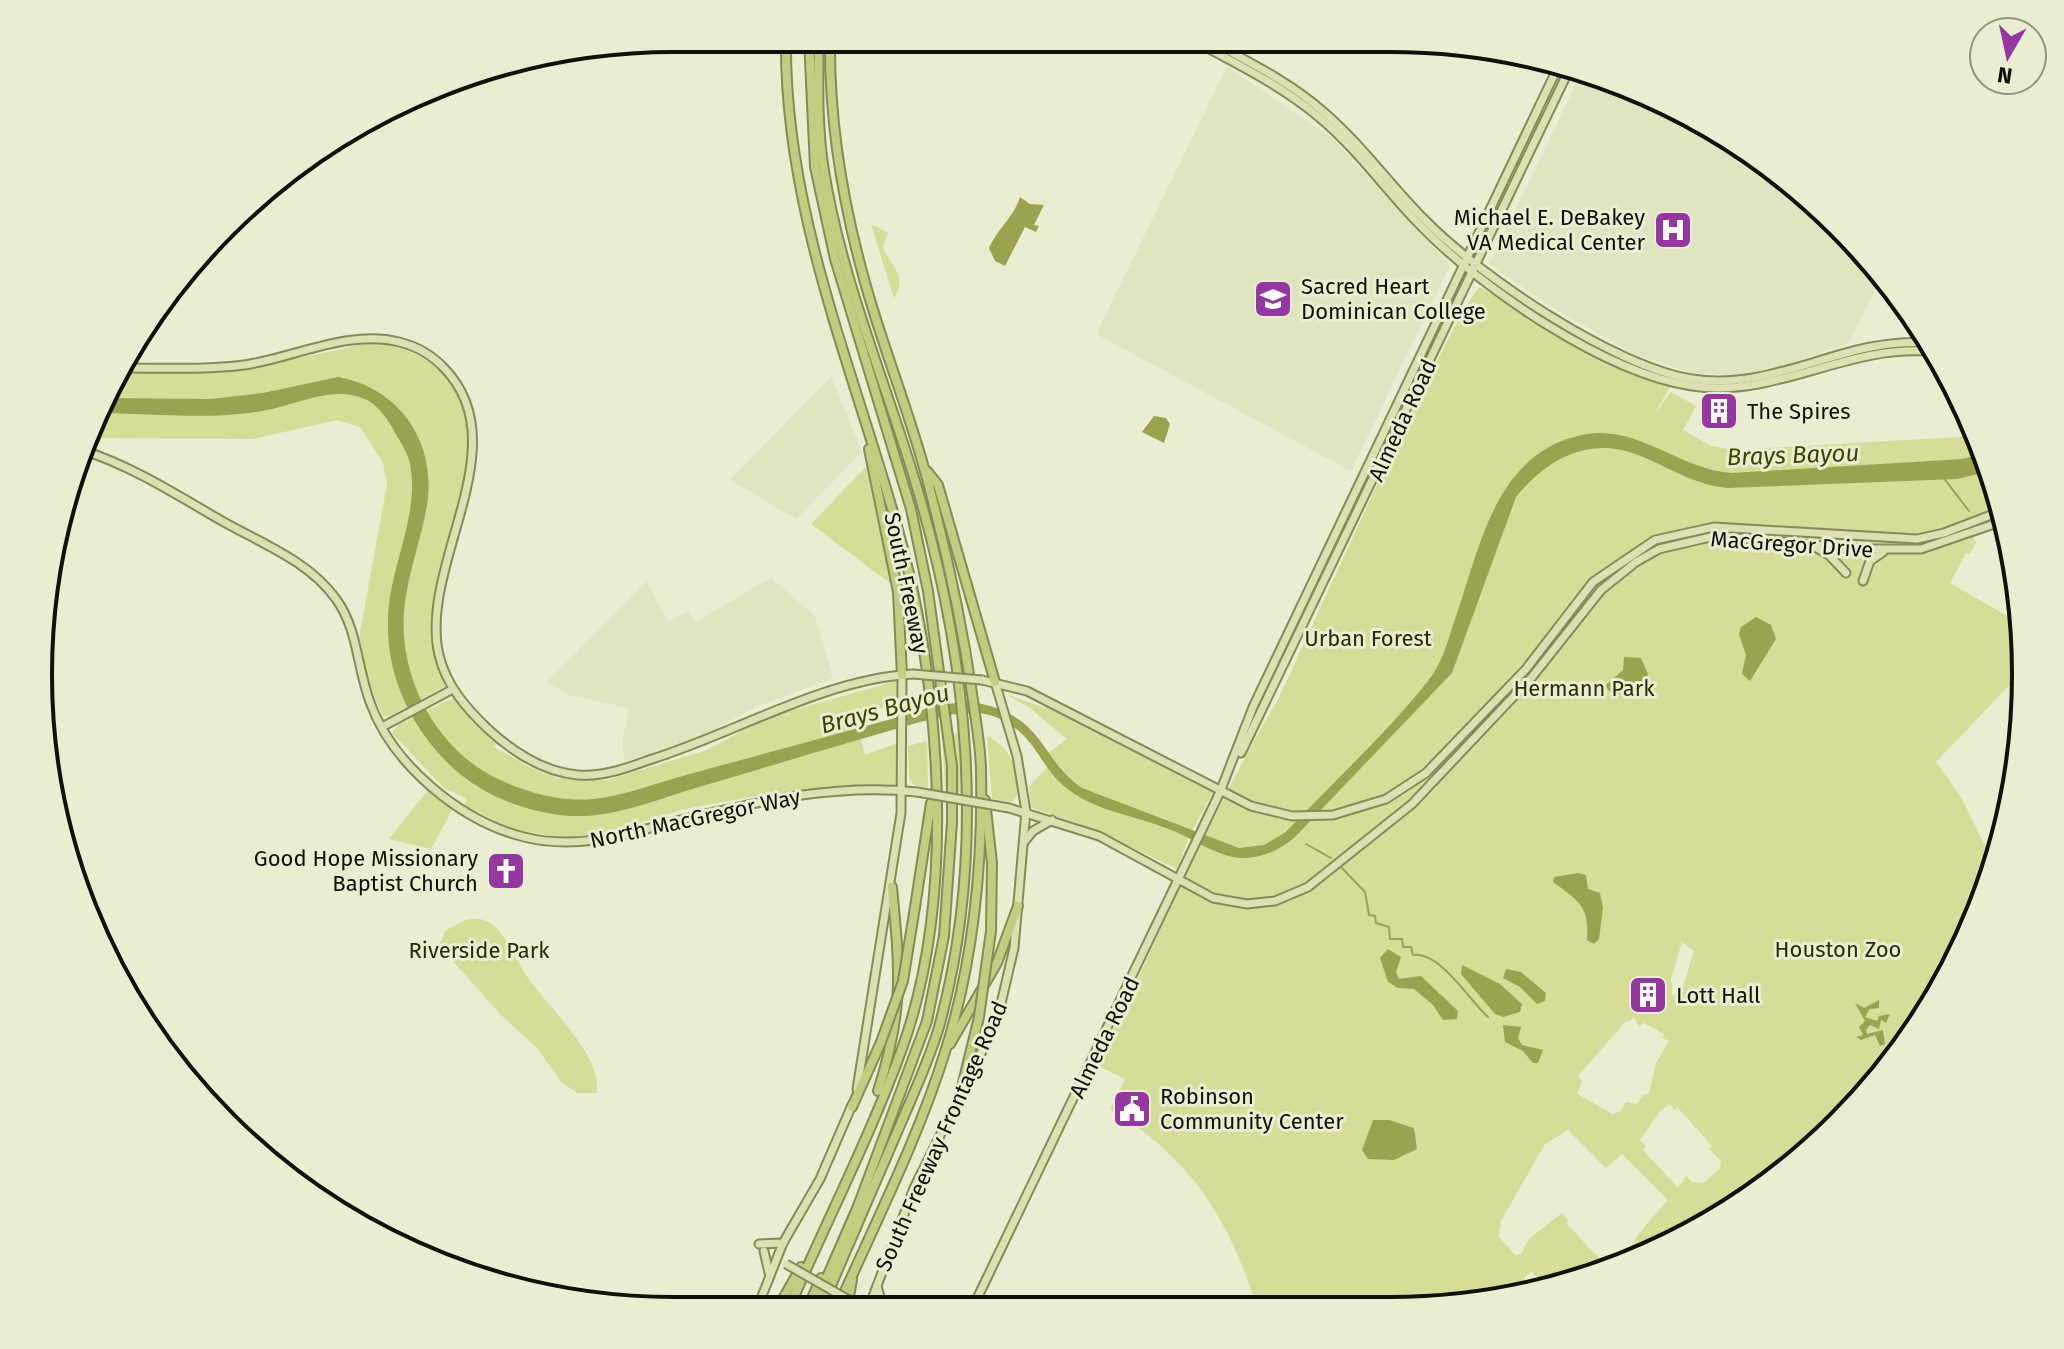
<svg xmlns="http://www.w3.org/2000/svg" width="2064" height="1349" viewBox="0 0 2064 1349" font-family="'Fira Sans',sans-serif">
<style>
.built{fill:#e0e5c1}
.green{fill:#d5dd99;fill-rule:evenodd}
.water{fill:#9ba351}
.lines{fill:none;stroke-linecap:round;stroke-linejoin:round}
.stream{stroke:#9ba351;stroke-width:2}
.major-casing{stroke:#858b56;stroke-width:11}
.highway-casing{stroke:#858b56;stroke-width:12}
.major{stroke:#dce0b3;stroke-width:7}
.highway{stroke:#c4cc80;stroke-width:8}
.major-bridge-casing{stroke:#858b56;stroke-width:11;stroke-linecap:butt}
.highway-bridge-casing{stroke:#858b56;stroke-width:12;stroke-linecap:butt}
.major-bridge{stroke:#dce0b3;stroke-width:7}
.highway-bridge{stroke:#c4cc80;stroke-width:8}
.labels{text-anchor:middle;stroke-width:6;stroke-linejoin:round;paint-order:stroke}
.poi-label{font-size:22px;fill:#101107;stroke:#e9edd1;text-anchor:start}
.street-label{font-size:22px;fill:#101107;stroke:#e9edd1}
.park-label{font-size:22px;fill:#292c07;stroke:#e9edd1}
.water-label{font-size:24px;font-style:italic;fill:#3f4301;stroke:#e9edd1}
.rim{fill:none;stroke:#101107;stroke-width:4}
</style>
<rect width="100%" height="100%" fill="#e9edd1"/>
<!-- built -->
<g class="built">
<path d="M1227 67 1331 137 1450 265 1351 471 1096 334Z"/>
<path d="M1580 76 1671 103 1810 196 1882 274 1849 343 1772 370 1734 375 1692 373 1636 355 1551 307 1489 264Z"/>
<path d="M831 377 862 452 796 519 730 480Z"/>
<path d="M771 578 815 616 833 678 756 707 700 737 625 762 622 743 629 708 569 695 547 682 647 581 668 622 688 611 695 622Z"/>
</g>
<!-- green -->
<g class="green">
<path d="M871 224 888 233 883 247C890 265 909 278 894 298Z"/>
<path d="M1480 287 1616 366 1670 386 1655 414 1671 392 1696 406 1683 430 1711 446 1733 450 1976 436 2003 506 1967 520 1976 543 1970 554 1966 553 1950 583 2023 625V671L1936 762 1962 799 1987 850 1999 848C1971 969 1875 1105 1776 1180 1745 1204 1707 1225 1673 1244 1637 1264 1592 1275 1554 1289L1548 1290 1531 1271 1524 1278 1533 1293 1431 1310 1257 1309C1230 1219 1191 1158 1110 1109L1125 1079 1097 1065C1157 942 1210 813 1280 696 1303 647 1459 299 1480 287ZM1682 942 1694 951 1680 997 1671 994 1673 984 1670 982ZM1634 1017 1639 1026 1644 1023 1664 1034 1663 1038 1669 1041 1656 1063 1649 1094 1643 1095 1637 1104 1626 1102 1621 1111 1613 1114 1577 1094 1582 1081 1578 1076 1626 1021 1629 1022ZM1670 1104 1674 1110 1678 1108 1712 1146 1709 1149 1721 1161 1720 1168 1704 1183 1692 1182 1686 1176 1678 1188 1643 1150 1646 1146 1640 1140 1661 1110ZM1568 1130 1606 1168 1622 1154 1668 1200 1640 1232 1619 1264 1604 1257 1600 1259 1566 1223 1568 1220 1562 1213 1529 1239 1521 1254 1515 1255 1499 1237 1501 1221 1545 1144Z"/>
<path d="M370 343C424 346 473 383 470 443 467 503 435 561 432 621 431 645 443 664 445 686L388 717 383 716 370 687 359 638 387 484 383 463 360 427 337 420 253 439 102 438 95 451 82 448 86 431 121 371 242 370Z"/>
<path d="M867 466 891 584 811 524Z"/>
<path d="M896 681 898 704 843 718 846 727 857 725 865 755 898 743V787L774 796 772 793 685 809 596 837 569 839 512 829 464 805 467 799 444 788 392 733 399 724 453 698 497 743 494 747 535 770 557 778 608 780 707 750 766 718Z"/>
<path d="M1005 694 1066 715 1213 793 1190 834 1177 869 1100 832 1032 808 1029 787 1050 764 1046 755 1067 739 1030 708Z"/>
<path d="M968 731 972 795 945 790 942 736Z"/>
<path d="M987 735C1012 749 1015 766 1020 792L1012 802 992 799Z"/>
<path d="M927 741 928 788 914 785 909 778 908 746Z"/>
<path d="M428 790 452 810 431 849 389 839Z"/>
<path d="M465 920C476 918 486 918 494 926 509 939 517 962 528 978 547 1006 605 1058 596 1093H578L562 1083 537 1048 501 1015 445 952 440 944 445 931Z"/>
</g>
<!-- water -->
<g class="water">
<path d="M1020 197 1030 204 1044 205 1034 225 1039 226 1036 232 1025 227 1005 266 995 261 989 248C998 228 1014 217 1020 197Z"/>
<path d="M338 377C400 388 437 443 427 505 421 541 407 575 404 612 399 677 435 747 494 777 524 792 559 802 593 799 624 796 656 783 686 775 752 757 818 739 884 721 917 712 957 695 990 706 1045 722 1043 762 1082 788L1239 848 1264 845 1286 832C1333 782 1386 734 1428 681 1441 665 1447 644 1453 625 1479 553 1493 453 1582 435 1637 423 1679 470 1732 473L1962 459 1983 454 1990 471 1957 479 1727 488C1691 484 1668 466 1635 454 1587 436 1545 461 1516 497L1452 673 1294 838C1279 850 1263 858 1244 858 1218 858 1195 839 1171 830 1138 816 1098 812 1069 790 1039 768 1037 735 998 718 973 707 945 716 920 722 847 743 773 765 699 787 661 798 622 815 582 816 538 817 486 798 454 769 412 730 386 677 388 619 389 569 418 519 411 470 410 456 401 443 394 431 388 419 379 407 367 400 335 384 298 404 267 410 212 421 152 413 97 413L106 398 211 399 263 393Z"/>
<path d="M1154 416 1166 418 1170 424 1164 443 1142 432Z"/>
<path d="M1756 617 1771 625 1776 639 1750 681 1742 674 1746 655 1739 635 1741 627Z"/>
<path d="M1624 657 1641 658 1648 674 1641 691 1613 695 1605 686 1623 670Z"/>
<path d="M1578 873 1586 875 1588 889 1600 893 1603 908 1599 939 1594 944 1587 940C1590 907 1579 901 1553 882L1554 877Z"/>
<path d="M1388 949 1401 957 1396 972 1399 979 1421 976 1458 1011 1457 1019 1443 1020 1433 1005 1414 989 1398 988 1388 982 1380 958Z"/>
<path d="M1462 965 1500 984 1522 1004 1520 1012 1503 1017 1495 1014 1461 974Z"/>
<path d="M1506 969 1521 972 1546 993 1545 1001 1537 1004 1520 987 1503 978Z"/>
<path d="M1879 1000V1008L1870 1009 1865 1017 1877 1021 1879 1016 1890 1014 1886 1023 1881 1020 1879 1029 1870 1025 1866 1030 1867 1034 1883 1030 1885 1044 1880 1046 1875 1035 1861 1040 1856 1037 1863 1035 1859 1027 1865 1021 1855 1003 1864 1008Z"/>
<path d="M1503 1025 1521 1027 1518 1038 1522 1045 1543 1050 1538 1063H1533L1523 1051 1505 1042Z"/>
<path d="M1373 1120H1389L1414 1128 1417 1149 1394 1160 1368 1159 1362 1150Z"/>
</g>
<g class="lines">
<!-- stream -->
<g class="stream">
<path d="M1943 477 1969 511"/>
<path d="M1306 844 1331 858"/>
<path d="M1342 868 1365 892 1369 915 1375 916 1376 923 1389 927 1390 939H1402L1403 947H1411L1413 955C1440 951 1469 1000 1488 1017"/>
</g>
<defs>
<g id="major">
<path d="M1196 42C1239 65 1282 86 1320 118 1357 149 1385 189 1419 224 1479 287 1605 373 1692 386 1778 399 1849 342 1935 352"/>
<path d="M1212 42C1251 63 1291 83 1325 113 1362 145 1390 185 1424 219 1479 276 1615 367 1692 379 1778 392 1844 336 1929 343"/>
<path d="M123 368C163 368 204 370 244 365 293 358 349 329 399 342 416 346 433 356 445 369 519 447 418 565 439 655 446 685 466 708 488 729 513 752 544 772 578 775 603 777 627 768 649 760 734 734 823 679 913 674"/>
<path d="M82 450C132 466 177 495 222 521 261 543 309 561 336 599 358 629 357 668 370 702 392 764 460 821 524 837 580 851 630 833 684 819 761 801 837 783 917 792"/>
<path d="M1813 546 1829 555 1846 573"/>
<path d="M1863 581 1870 561 1883 552"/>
<path d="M982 680 1027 691 1251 806 1292 816 1333 815 1386 799 1426 773 1526 669 1593 582 1655 540 1714 527 1917 539 1944 533 2004 510"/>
<path d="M382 727 453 689"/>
<path d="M1241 753 1568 72"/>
<path d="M1009 808 1099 836 1213 898 1247 904 1275 901 1308 887 1412 804 1532 677 1601 590 1636 562 1659 549 1715 536 1858 549H1921L2006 520"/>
<path d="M1024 842 1033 831 1052 820"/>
<path d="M857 1089 901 813 902 675"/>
<path d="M759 1244 783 1243"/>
<path d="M764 1251 769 1273"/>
<path d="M877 1286 883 1307"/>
<path d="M758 1306 783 1243 820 1179 852 1105"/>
<path d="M869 1307 914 1188 988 1039 999 1012 1014 948 1026 811 1017 756 995 682"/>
<path d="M973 1307 1220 792 1253 707 1557 69"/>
</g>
<g id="highway">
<path d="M786 39C784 206 850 361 895 519 940 676 958 890 903 1046 871 1135 827 1220 790 1306"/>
<path d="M809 39 815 167 835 259 911 509 928 591 952 766V822L944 936 927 1021 858 1206 814 1307"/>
<path d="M819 39C818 82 817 128 824 171 841 277 884 378 915 481 968 656 988 848 939 1027 928 1064 910 1101 895 1137 871 1193 846 1250 822 1307"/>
<path d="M830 39C829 123 843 205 866 286 883 347 907 406 924 468 945 544 962 622 973 700 976 723 981 748 981 772 983 864 973 964 945 1052 918 1139 875 1223 838 1307"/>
<path d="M869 449 898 592 902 675"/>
<path d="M927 471 938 485 995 682"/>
<path d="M985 800 992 863 991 931"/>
<path d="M915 907 931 803"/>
<path d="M950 1044 997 963 1018 906"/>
<path d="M878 1091C904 1010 900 970 892 887"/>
<path d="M960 1095 979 1017"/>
<path d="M852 1107 881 1042"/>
<path d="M779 1306 801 1267"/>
<path d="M808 1307 821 1278"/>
<path d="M847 1307 852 1280"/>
</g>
</defs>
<!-- major casing -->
<use href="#major" class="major-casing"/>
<!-- highway casing -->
<use href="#highway" class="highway-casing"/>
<!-- major -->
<use href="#major" class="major"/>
<!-- highway -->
<use href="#highway" class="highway"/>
<defs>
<g id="major-bridge">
<path d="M913 674 982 680"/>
<path d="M917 792 1009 808"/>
<path d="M786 1264 856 1304"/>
</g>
<g id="highway-bridge">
<path d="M979 1017 991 931"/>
<path d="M881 1042 903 981 915 907"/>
</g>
</defs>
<!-- major-bridge casing -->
<use href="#major-bridge" class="major-bridge-casing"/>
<!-- highway-bridge casing -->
<use href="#highway-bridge" class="highway-bridge-casing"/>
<!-- major-bridge -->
<use href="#major-bridge" class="major-bridge"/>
<!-- highway-bridge -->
<use href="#highway-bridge" class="highway-bridge"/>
</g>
<!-- icons -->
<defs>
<symbol id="hospital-square" viewBox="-11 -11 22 22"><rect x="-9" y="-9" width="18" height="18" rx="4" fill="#9537a0" stroke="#e9edd1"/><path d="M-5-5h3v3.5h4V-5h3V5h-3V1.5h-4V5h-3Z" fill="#fff"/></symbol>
<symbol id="university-square" viewBox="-11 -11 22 22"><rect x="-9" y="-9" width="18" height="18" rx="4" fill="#9537a0" stroke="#e9edd1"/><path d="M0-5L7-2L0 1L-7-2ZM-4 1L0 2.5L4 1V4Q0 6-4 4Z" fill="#fff"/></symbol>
<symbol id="building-square" viewBox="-11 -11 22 22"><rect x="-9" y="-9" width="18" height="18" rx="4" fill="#9537a0" stroke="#e9edd1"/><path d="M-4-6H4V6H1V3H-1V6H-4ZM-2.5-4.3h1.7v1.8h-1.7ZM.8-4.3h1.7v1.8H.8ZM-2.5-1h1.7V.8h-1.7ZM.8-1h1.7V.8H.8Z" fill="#fff"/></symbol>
<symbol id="church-square" viewBox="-11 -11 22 22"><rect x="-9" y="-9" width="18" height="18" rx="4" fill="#9537a0" stroke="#e9edd1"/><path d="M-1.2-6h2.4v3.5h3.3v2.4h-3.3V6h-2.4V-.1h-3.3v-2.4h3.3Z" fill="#fff"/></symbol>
<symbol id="civic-square" viewBox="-11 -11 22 22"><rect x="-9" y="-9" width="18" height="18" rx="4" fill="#9537a0" stroke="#e9edd1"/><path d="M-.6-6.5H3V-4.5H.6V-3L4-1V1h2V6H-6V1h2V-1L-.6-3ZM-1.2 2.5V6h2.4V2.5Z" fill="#fff"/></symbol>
</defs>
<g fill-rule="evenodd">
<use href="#hospital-square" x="1651" y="208" width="44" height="44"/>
<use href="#university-square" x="1251" y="277" width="44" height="44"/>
<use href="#building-square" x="1697" y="389" width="44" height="44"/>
<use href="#church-square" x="484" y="849" width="44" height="44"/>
<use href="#building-square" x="1626" y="973" width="44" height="44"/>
<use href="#civic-square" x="1110" y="1087" width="44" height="44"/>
</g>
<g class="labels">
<!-- poi labels -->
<g class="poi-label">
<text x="1645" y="225" text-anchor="end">Michael E. DeBakey<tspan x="1645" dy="25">VA Medical Center</tspan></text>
<text x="1301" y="294">Sacred Heart<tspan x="1301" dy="25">Dominican College</tspan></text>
<text x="1747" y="419">The Spires</text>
<text x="478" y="866" text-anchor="end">Good Hope Missionary<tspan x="478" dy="25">Baptist Church</tspan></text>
<text x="1676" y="1003">Lott Hall</text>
<text x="1160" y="1104">Robinson<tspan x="1160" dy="25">Community Center</tspan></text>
</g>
<!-- street labels -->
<g class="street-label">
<text transform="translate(1402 420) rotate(-65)" y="8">Almeda Road</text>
<text transform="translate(1792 544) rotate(4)" y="8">MacGregor Drive</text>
<text transform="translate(907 583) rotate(78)" y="8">South Freeway</text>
<text transform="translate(695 818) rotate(-12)" y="8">North MacGregor Way</text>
<text transform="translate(1104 1037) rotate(-64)" y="8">Almeda Road</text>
<text transform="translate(941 1136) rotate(-66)" y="8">South Freeway Frontage Road</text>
</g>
<!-- park labels -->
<g class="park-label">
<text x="1368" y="646">Urban Forest</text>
<text x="1584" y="696">Hermann Park</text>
<text x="1838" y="957">Houston Zoo</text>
<text x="479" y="958">Riverside Park</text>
</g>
<!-- water labels -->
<g class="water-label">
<text transform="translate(1793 455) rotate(-2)" y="8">Brays Bayou</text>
<text transform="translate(885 709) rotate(-15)" y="8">Brays Bayou</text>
</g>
</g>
<!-- crop -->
<path d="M0 0H2064V1349H0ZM674 52H1390A622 622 0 0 1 2012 674V675A622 622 0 0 1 1390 1297H674A622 622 0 0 1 52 675V674A622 622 0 0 1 674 52Z" fill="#e9edd1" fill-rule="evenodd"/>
<path class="rim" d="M674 52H1390A622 622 0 0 1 2012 674V675A622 622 0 0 1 1390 1297H674A622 622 0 0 1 52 675V674A622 622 0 0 1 674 52Z"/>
<!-- north arrow -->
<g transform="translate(2008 56) rotate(189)"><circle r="38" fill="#e9edd1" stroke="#929580" stroke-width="2"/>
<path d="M0-6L14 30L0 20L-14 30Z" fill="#9537a0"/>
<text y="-12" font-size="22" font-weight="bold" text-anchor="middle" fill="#101107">N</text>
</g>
</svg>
